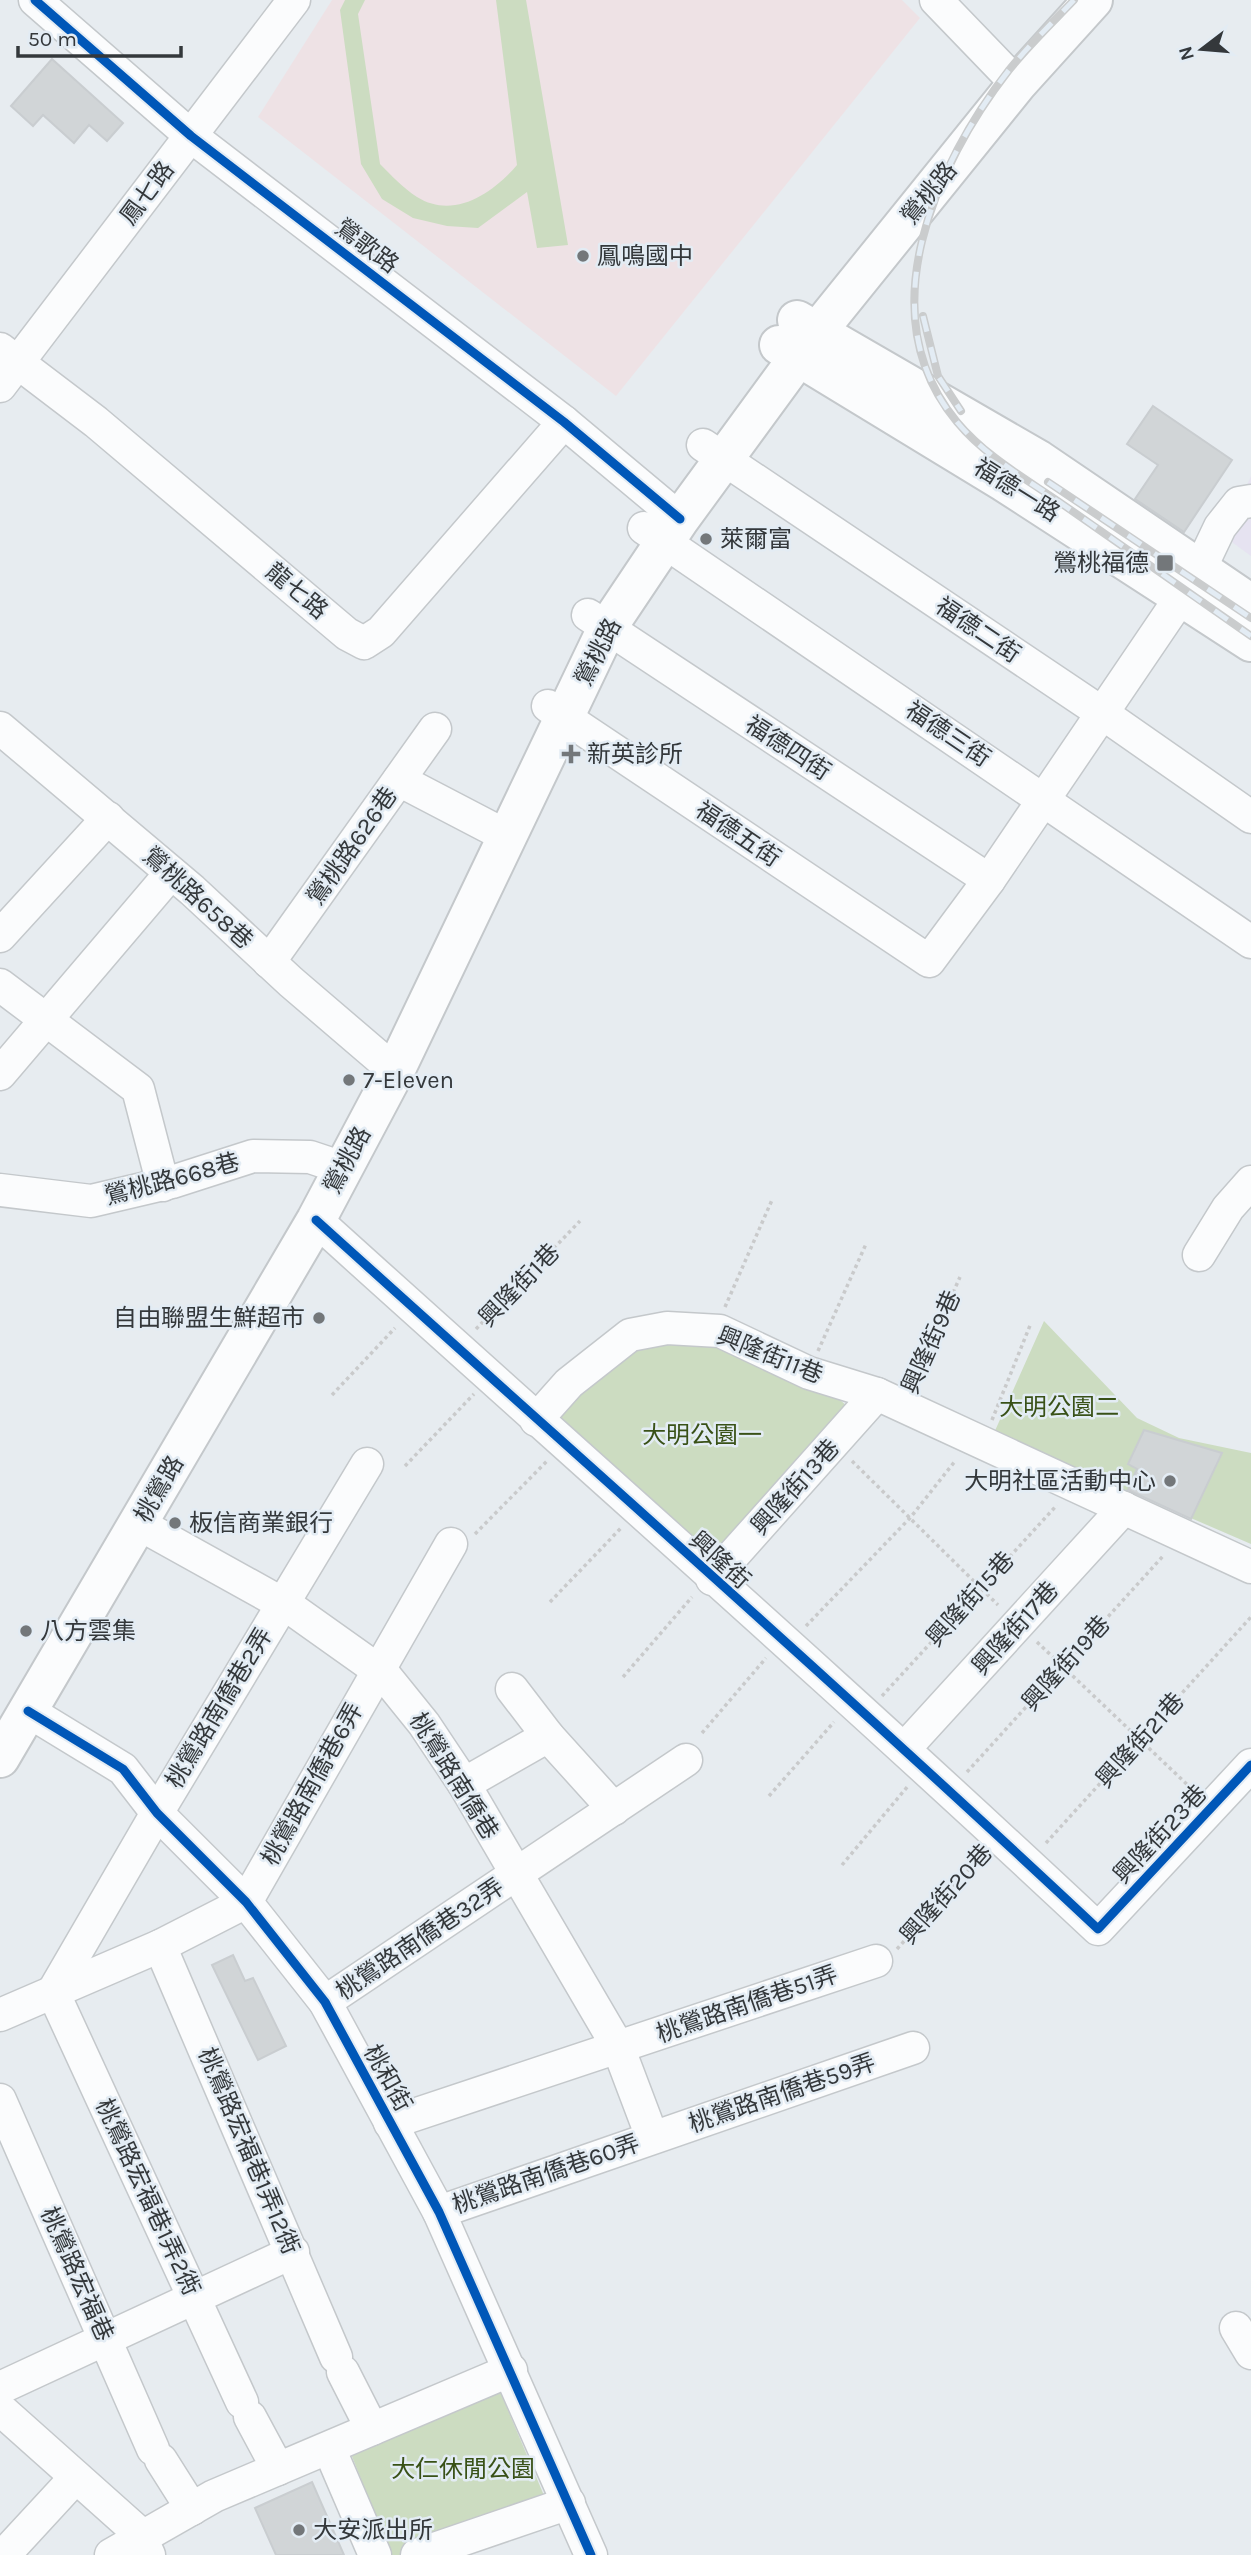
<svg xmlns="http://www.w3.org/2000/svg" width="1251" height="2555" viewBox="0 0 1251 2555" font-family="Karla,'Noto Sans TC',sans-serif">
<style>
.industrial{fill:#e6e3f1}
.education{fill:#eee2e5}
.green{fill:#ccdcc1}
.building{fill:#d1d5d7;stroke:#c9cdd0;stroke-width:2}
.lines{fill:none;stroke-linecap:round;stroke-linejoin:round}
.minor-casing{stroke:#c4c8cb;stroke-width:35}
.major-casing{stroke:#c4c8cb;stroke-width:42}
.path{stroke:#c9cacb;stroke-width:3.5;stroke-dasharray:3.5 3.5;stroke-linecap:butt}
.minor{stroke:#fbfcfd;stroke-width:32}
.major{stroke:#fbfcfd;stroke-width:38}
.rail-casing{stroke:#cacccd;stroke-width:8}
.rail{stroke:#e3ecf4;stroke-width:5;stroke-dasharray:16;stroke-linecap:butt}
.cycleway-casing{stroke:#e3ecf4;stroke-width:13}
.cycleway{stroke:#0057b8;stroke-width:9}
.poi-dot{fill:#73777a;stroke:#e3ecf4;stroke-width:2.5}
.labels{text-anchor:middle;stroke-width:5;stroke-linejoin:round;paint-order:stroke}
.street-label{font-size:24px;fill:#34383b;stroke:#e3ecf4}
.poi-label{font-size:24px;fill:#34383b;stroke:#e3ecf4;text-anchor:start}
.park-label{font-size:24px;fill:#395117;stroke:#e3ecf4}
</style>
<rect width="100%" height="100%" fill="#e7ecf0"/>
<!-- industrial -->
<path class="industrial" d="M1251 476V556L1225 537Z"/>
<!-- education -->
<path class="education" d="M332 0H902L920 18 616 396 258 117Z"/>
<!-- green -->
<g class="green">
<path d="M345 0H365L358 14 380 164C391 175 403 188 417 197 454 220 493 193 517 165L496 0H526L568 245 537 248 527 192 478 228 447 226 413 218 382 199 361 164 340 10Z"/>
<path d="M1044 1321 1137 1418 1179 1438 1251 1453V1544L994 1433Z"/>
<path d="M660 1341 708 1345 736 1352 839 1399 848 1407 719 1554 702 1553 554 1422C587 1384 610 1355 660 1341Z"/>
<path d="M499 2389 548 2505 402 2555H391L351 2454Z"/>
</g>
<!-- building -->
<g class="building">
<path d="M52 59 123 123 107 141 89 125 74 143 43 115 33 126 11 106Z"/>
<path d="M1153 406 1232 460 1184 532 1135 499 1158 465 1127 444Z"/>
<path d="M1144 1430 1222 1453 1191 1519 1128 1490 1137 1469 1128 1464Z"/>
<path d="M233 1955 245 1981 253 1978 286 2046 258 2060 212 1965Z"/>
<path d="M312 2482 344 2555H276L255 2508Z"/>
</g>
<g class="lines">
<defs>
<g id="minor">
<path d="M35 0 191 136 564 422 680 519"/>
<path d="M936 0 1017 84"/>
<path d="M0 349 96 422 347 634 364 643 381 632 564 422"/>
<path d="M0 386 294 0"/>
<path d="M703 445 1102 713 1251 817"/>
<path d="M644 528 1251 942"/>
<path d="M588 615 989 880"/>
<path d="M548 706 929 961 989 880 1200 569 1220 527 1239 503 1251 501"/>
<path d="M0 728 192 890 291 982 395 1071"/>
<path d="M399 780 491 828"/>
<path d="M0 936 108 818"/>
<path d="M269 962 435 729"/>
<path d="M0 985 138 1089 163 1185"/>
<path d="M0 1074 171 873"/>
<path d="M0 1190 91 1201 172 1182 253 1156 310 1157 343 1168"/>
<path d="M316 1220C577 1456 841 1688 1098 1929L1251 1765"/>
<path d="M1199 1255 1228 1208 1251 1182"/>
<path d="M536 1420 569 1383 630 1335 667 1328 720 1331 809 1373 877 1394 1251 1567"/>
<path d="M139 1524 292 1609 368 1663 378 1667 424 1724 464 1784 618 2047 652 2137"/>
<path d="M712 1579 877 1394"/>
<path d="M512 1689 548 1736 614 1809"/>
<path d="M28 1711 123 1769 157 1813 246 1902 325 2002 439 2212 591 2555"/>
<path d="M905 1748 1124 1508"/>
<path d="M464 1784 548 1736"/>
<path d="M160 1946 336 2357"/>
<path d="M325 2002 686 1760"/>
<path d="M0 2015 160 1946 246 1902 451 1544"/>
<path d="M0 2100 153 2449"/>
<path d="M390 2123 876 1961"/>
<path d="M439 2212 913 2048"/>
<path d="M1236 2328 1251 2353"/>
<path d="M343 2372 372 2429"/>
<path d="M0 2388 293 2252"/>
<path d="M242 2402 53 1992 157 1813 367 1464"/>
<path d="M0 2409 139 2533 149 2555"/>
<path d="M250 2417 278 2469"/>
<path d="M329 2448 375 2555"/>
<path d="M161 2460 192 2509"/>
<path d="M4 2555 76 2477"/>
<path d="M111 2555 214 2496 511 2370"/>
<path d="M417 2555 569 2503"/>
</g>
<g id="major">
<path d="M797 320 1039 460 1251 604"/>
<path d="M779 345 1004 482 1251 642"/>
<path d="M0 1758 316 1220 395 1071 607 628 680 519 816 333 1017 84 1093 0"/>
</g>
</defs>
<!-- minor casing -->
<use href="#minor" class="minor-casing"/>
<!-- major casing -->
<use href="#major" class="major-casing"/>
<!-- path -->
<g class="path">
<path d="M725 1307 772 1200"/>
<path d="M476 1329 580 1221"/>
<path d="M818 1351 866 1244"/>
<path d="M913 1382 960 1277"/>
<path d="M332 1395 395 1328"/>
<path d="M992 1420 1031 1323"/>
<path d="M852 1461 998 1605"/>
<path d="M405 1466 474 1394"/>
<path d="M475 1534 547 1461"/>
<path d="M550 1602 621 1528"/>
<path d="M806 1626 910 1518 956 1460"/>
<path d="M1037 1642 1194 1791"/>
<path d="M623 1677 692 1597"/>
<path d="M882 1696 1057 1505"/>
<path d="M702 1733 766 1658"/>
<path d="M967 1772 1164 1555"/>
<path d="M769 1796 834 1722"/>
<path d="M1046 1843 1251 1617"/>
<path d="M842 1865 908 1786"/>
<path d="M897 1949 981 1856"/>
</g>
<!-- minor -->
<use href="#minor" class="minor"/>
<!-- major -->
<use href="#major" class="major"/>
<defs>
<g id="rail">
<path d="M1074 0C1052 23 1029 45 1009 70 935 165 868 315 957 422 986 457 1028 480 1065 506 1127 549 1189 593 1251 636"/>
<path d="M923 316 938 376 961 411"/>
<path d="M1048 482 1251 618"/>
</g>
</defs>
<!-- rail casing -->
<use href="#rail" class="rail-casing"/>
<!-- rail -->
<use href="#rail" class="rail"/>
<defs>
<g id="cycleway">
<path d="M35 0 191 136 564 422 680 519"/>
<path d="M316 1220C577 1456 841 1688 1098 1929L1251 1765"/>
<path d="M28 1711 123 1769 157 1813 246 1902 325 2002 439 2212 591 2555"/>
</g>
</defs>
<!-- cycleway casing -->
<use href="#cycleway" class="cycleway-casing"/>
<!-- cycleway -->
<use href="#cycleway" class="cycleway"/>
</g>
<!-- markers -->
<g class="poi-dot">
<circle cx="583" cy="256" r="7"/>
<circle cx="706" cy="539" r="7"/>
<rect x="1156" y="554" width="18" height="18" rx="3.5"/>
<path d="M567.5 743.5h7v7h7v7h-7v7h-7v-7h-7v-7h7z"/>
<circle cx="349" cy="1080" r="7"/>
<circle cx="319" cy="1318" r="7"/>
<circle cx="1170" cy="1481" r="7"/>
<circle cx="175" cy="1523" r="7"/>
<circle cx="26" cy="1631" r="7"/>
<circle cx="299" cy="2530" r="7"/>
</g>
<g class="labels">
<!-- street labels -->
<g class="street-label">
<text transform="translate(147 193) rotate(-53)" y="8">鳳七路</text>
<text transform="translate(929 193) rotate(-51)" y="8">鶯桃路</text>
<text transform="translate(367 246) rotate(37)" y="8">鶯歌路</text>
<text transform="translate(1017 490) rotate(32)" y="8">福德一路</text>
<text transform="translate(297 591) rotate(40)" y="8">龍七路</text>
<text transform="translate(978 630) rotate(34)" y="8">福德二街</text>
<text transform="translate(598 652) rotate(-63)" y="8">鶯桃路</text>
<text transform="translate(948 734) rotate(34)" y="8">福德三街</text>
<text transform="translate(788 748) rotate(33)" y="8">福德四街</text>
<text transform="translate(738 834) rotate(34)" y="8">福德五街</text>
<text transform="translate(352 846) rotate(-55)" y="8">鶯桃路626巷</text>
<text transform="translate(198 898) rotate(42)" y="8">鶯桃路658巷</text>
<text transform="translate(347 1160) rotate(-62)" y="8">鶯桃路</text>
<text transform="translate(172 1179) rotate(-15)" y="8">鶯桃路668巷</text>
<text transform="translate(519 1285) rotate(-46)" y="8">興隆街1巷</text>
<text transform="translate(931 1342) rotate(-66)" y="8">興隆街9巷</text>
<text transform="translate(770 1355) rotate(22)" y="8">興隆街11巷</text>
<text transform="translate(795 1487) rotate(-48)" y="8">興隆街13巷</text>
<text transform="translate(159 1489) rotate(-60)" y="8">桃鶯路</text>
<text transform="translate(720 1560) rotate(42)" y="8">興隆街</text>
<text transform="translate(970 1599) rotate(-48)" y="8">興隆街15巷</text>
<text transform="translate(1015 1628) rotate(-48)" y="8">興隆街17巷</text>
<text transform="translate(1066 1663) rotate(-48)" y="8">興隆街19巷</text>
<text transform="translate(219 1708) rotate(-59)" y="8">桃鶯路南僑巷2弄</text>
<text transform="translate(1140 1740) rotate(-48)" y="8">興隆街21巷</text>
<text transform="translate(454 1776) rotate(58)" y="8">桃鶯路南僑巷</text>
<text transform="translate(312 1784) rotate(-61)" y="8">桃鶯路南僑巷6弄</text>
<text transform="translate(1160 1834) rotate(-47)" y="8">興隆街23巷</text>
<text transform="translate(946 1894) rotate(-48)" y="8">興隆街20巷</text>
<text transform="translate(420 1939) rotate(-34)" y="8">桃鶯路南僑巷32弄</text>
<text transform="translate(747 2004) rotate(-19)" y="8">桃鶯路南僑巷51弄</text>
<text transform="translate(388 2078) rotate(61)" y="8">桃和街</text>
<text transform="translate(782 2093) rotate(-19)" y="8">桃鶯路南僑巷59弄</text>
<text transform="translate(249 2151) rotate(67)" y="8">桃鶯路宏福巷1弄12衖</text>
<text transform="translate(546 2174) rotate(-19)" y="8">桃鶯路南僑巷60弄</text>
<text transform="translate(148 2197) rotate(65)" y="8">桃鶯路宏福巷1弄2衖</text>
<text transform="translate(77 2274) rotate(66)" y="8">桃鶯路宏福巷</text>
</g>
<!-- poi labels -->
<g class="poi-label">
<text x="597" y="264">鳳鳴國中</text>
<text x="720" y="547">萊爾富</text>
<text x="1149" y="571" text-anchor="end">鶯桃福德</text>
<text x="587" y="762">新英診所</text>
<text x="363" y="1088">7-Eleven</text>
<text x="305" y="1326" text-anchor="end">自由聯盟生鮮超市</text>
<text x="1156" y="1489" text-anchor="end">大明社區活動中心</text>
<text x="189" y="1531">板信商業銀行</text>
<text x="40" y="1639">八方雲集</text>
<text x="313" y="2538">大安派出所</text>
</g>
<!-- park labels -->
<g class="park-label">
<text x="1059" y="1415">大明公園二</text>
<text x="702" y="1443">大明公園一</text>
<text x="463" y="2477">大仁休閒公園</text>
</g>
</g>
<!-- north arrow -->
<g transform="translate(1202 49) rotate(254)" stroke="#e3ecf4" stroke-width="5" paint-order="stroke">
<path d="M0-5L12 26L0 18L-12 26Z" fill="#34383b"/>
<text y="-10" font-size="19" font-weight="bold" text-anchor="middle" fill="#34383b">N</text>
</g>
<!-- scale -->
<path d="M18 46v10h163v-10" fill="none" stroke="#34383b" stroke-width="3.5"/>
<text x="28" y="46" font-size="21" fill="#34383b" stroke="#e3ecf4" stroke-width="5" paint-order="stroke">50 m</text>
</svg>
